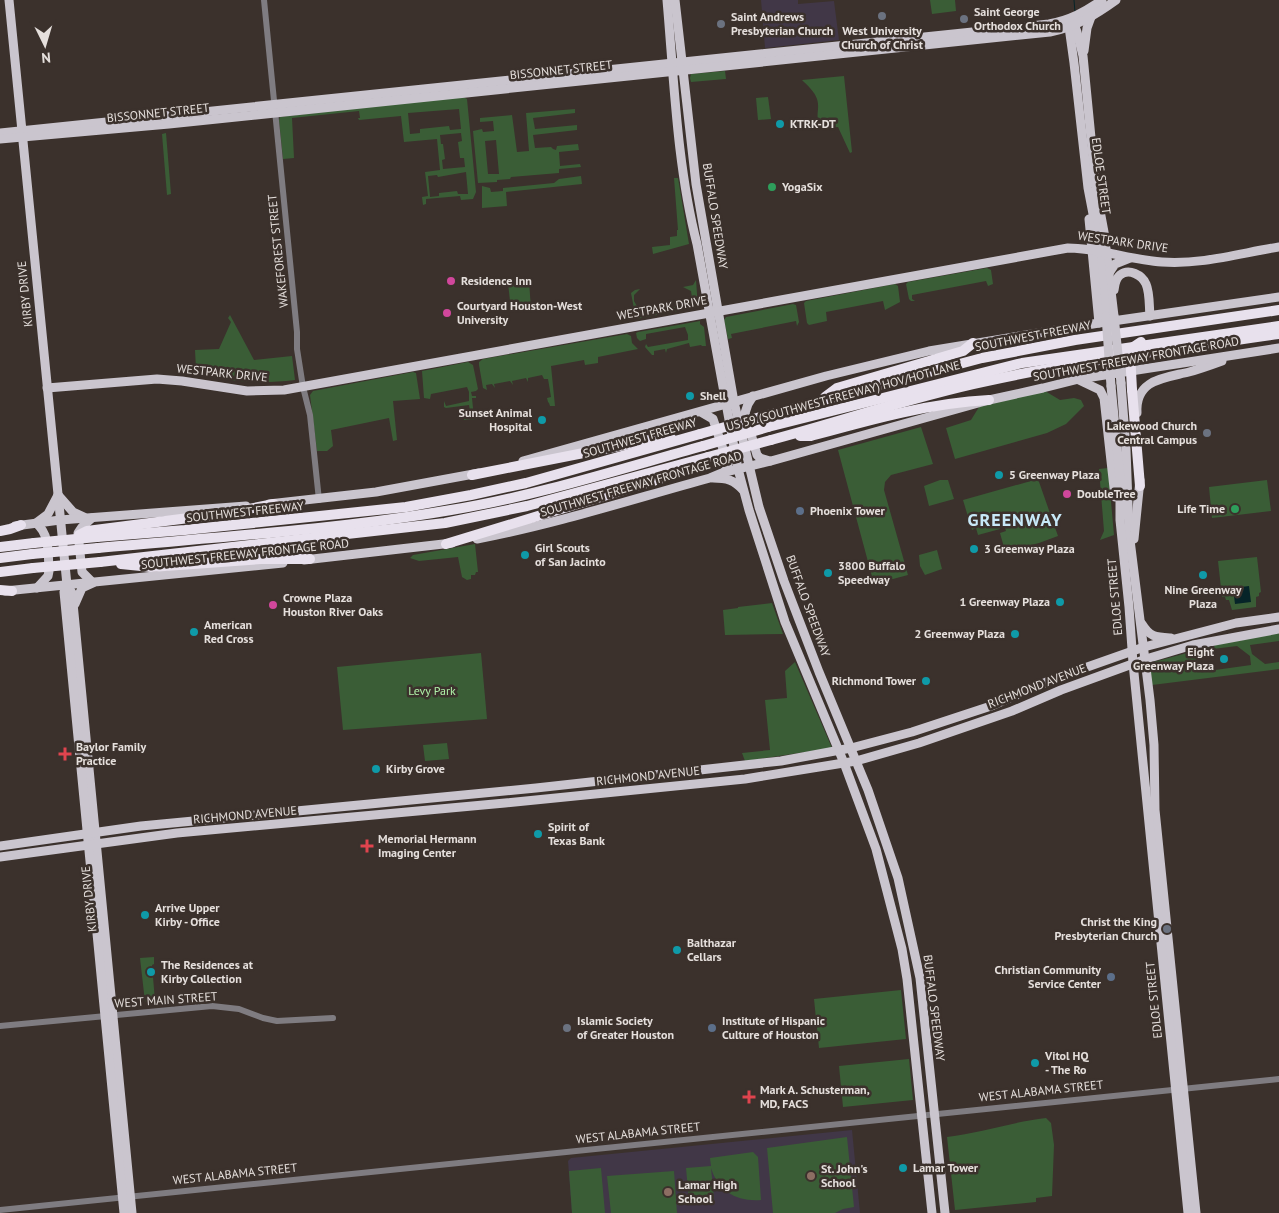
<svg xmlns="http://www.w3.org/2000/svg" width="1279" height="1213" viewBox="0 0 1279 1213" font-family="'PT Sans',sans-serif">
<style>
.education{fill:#413747}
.green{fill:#3a5d36;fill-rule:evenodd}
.water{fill:#062428}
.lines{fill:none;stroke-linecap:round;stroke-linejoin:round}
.stream{stroke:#062428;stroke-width:1}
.minor{stroke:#7f7c81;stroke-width:6}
.major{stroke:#cac5ce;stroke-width:9}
.highway{stroke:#e8e1ed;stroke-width:10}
.major-bridge{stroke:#cac5ce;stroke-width:9}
.highway-bridge{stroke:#e8e1ed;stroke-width:10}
.worship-dot{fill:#6b7280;stroke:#3b312c;stroke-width:2}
.culture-dot{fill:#0f9aa8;stroke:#3b312c;stroke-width:2}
.leisure-dot{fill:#2e9e5b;stroke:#3b312c;stroke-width:2}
.hotel-dot{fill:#d1479c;stroke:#3b312c;stroke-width:2}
.service-dot{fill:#5c6f8a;stroke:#3b312c;stroke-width:2}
.health-dot{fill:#e0444e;stroke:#3b312c;stroke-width:2}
.education-dot{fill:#8d6e63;stroke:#3b312c;stroke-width:2}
.labels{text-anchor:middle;stroke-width:5;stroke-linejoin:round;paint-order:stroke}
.poi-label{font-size:12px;font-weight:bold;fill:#e5dfdc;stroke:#3b312c;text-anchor:start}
.street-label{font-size:12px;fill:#e5dfdc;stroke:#3b312c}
.park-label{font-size:12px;fill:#aff1a8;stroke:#3b312c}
.district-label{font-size:18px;font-weight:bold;letter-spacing:1px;fill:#c8e9f8;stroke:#3b312c}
</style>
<rect width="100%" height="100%" fill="#3b312c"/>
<!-- education -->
<g class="education">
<path d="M761 0H798V4L834 1 839 40 765 48Z"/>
<path d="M852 1130 860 1213H572L568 1161 571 1158Z"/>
</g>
<!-- green -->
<g class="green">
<path d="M930 0H955L956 11 932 14Z"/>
<path d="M725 71 726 79 691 82 690 78 691 74Z"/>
<path d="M844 76 852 152 850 153 838 127 825 128C812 118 821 112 817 99 815 92 807 85 802 80Z"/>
<path d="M461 96 467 99 476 192 473 199 461 200 460 196 426 199V204L423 205 422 197 428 196 425 172 440 170 437 139 404 142 401 116 359 120 358 118H360L359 111 292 118 294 158 283 159 279 120 280 117ZM459 109 461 129 450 130 449 126 420 129V133L410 134 408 113ZM461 133 462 141 458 142 460 158H464L465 167 443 169 442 160 445 159 443 144H441L440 135ZM466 172 468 194H458L457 191 439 193V196L430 197 428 176 437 175 438 177Z"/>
<path d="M768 97 771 119 758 120 756 98Z"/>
<path d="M575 109V113L533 118 535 129 577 125V130L533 135 535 148 551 147 553 149 556 150 557 146 578 144 579 150 559 152 560 166 580 164 581 167 559 169V173L511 177 510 179 497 180V182L478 183 473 131 482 129 483 132 494 131 493 121 480 122V118L512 115 517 152 529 151 526 113ZM496 140 499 174H488L485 141Z"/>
<path d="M166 133 171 194 167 195 162 134Z"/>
<path d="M581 176 582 184 506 192 507 206 482 208V186L490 188 491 192 503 191V188L554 183 559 179Z"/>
<path d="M674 178H678L689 244 653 254 652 247 670 245V237L677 236V230H678Z"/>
<path d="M987 268 991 270 993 284 988 286 986 281 912 295V299L915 301H911L909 299 906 284 908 282Z"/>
<path d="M696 280 698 307 636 319 631 293 635 290 640 289 634 295V301L638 308 661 309 688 305 692 298 691 291 683 287 693 285Z"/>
<path d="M529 281 531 309 511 310 508 283Z"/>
<path d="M895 284 898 286 900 302 885 310 883 301 826 312 827 321 809 325 807 323 804 303 806 301Z"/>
<path d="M793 304 796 305 799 322 797 326 796 321 731 334 732 338 728 339 724 320 726 317Z"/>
<path d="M230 315 254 360 292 356 295 380C260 384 236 382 202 375L196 369 195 350 219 349 231 322 228 318Z"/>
<path d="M700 321V324L704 327 706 346H702L701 345 690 347 689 343 667 349 666 353 665 349 654 351V355H652L645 347 646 344 648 347 688 340V335L685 327 646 334V339L640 341 637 338 636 333 638 332Z"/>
<path d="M627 334 631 336 632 343 638 349 598 357V363L585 365 584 360 551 366 555 406H550L549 403 548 402 547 398 551 397 548 379H544L542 375 528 378V382L526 378 512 381 513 385 510 381 494 384 495 388 492 384 486 385 487 390 483 388 479 365V362L483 359Z"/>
<path d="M468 362 473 365 478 389 476 391 471 392 472 396H476V398H472L474 418 478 419 464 420V418L471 417 469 405 446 408 444 407V401L446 406 469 401V392L467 387 431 394 430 399 424 398 422 371Z"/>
<path d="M413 372 416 373 420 399 393 401 397 440 393 441 389 418 331 430 333 446 327 451H317L310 395 313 391Z"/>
<path d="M1045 391 1060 400 1074 398 1081 400 1084 406 1066 424 1047 433 955 459 946 428 971 420 979 407Z"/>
<path d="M921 427 933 464 891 475 885 482 884 490 908 575 874 584 838 450Z"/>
<path d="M1108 468 1114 535 1100 540 1104 531 1099 469Z"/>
<path d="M1038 479 1058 536 1039 543 1008 551H1005L1000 533 1006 531 1002 520 998 521 1000 529 978 535 976 528 972 530 963 500Z"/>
<path d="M940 480H948L954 499 929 506 924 486Z"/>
<path d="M1267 480 1271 511 1212 518 1209 487Z"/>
<path d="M475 544 478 572H476L475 575H471V579L467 580 462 577 458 557 419 561 410 558 413 555Z"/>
<path d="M937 550 942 569 925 575 920 566 919 555Z"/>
<path d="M1257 557 1261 592 1259 593V596L1256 597V607L1232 610 1229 600H1226L1225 597H1222L1218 561Z"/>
<path d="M772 603 783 634 725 635 723 610 738 608V607Z"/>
<path d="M1279 633V641L1250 645 1252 654 1265 664 1279 662V669L1152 685 1150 663 1209 647 1213 649 1215 645ZM1237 646 1250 656 1251 665 1208 671 1198 667 1197 662 1198 656 1205 650Z"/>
<path d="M481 653 487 719 343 730 337 667Z"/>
<path d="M795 662 832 748 745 761 742 753 770 750 765 700 787 698 785 671Z"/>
<path d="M447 743 449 759 425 761 423 745Z"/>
<path d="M154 957V964L152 965 155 1001 145 1002 140 958Z"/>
<path d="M901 990 906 1039 819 1048 814 999Z"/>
<path d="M909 1059 913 1100 843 1107 839 1066Z"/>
<path d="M1046 1118 1051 1123 1054 1145 1052 1196 1036 1198V1202L955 1210 947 1137C980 1133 1012 1122 1046 1118Z"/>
<path d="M847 1137 854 1207 843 1209 835 1213H773L767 1148Z"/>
<path d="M753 1152 758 1157 761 1200C737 1202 718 1191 711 1168L714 1199 689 1201 686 1168 711 1166 710 1158Z"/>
<path d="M601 1168 605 1213H572L569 1171Z"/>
<path d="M674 1171 677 1213H611L607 1176Z"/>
</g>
<!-- water -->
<path class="water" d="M1249 586 1251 602 1235 604 1233 588Z"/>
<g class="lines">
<!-- stream -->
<path class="stream" d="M1074 0 1075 12"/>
<!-- minor -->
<g class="minor">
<path d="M264 0 297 332V349L303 387 310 415 319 500"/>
<path d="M0 1026 212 1006 239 1009 263 1018 277 1021 333 1018"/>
<path d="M0 1210 1279 1079"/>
</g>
<!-- major -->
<g class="major">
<path d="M9 0 67 585 72 593 132 1213"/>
<path d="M667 0C674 80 677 167 697 244L738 469 749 510 785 622 844 763 876 849 902 949 907 979 932 1213"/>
<path d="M675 0 696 184 734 402 759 507 784 581 819 672 868 790 898 878 920 978 945 1213"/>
<path d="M1073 21 1077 32 1083 56 1096 189 1104 232 1114 316"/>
<path d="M1070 24 1069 27 1074 63 1088 188 1098 240 1106 316"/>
<path d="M1084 51 1087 28 1091 17"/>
<path d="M0 133 1049 24C1070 20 1085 12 1102 0"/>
<path d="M0 139 169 124 1050 32C1076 27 1095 15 1116 0"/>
<path d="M1089 219 1099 323"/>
<path d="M1109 273 1115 264 1130 258"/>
<path d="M1114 290C1115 285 1115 279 1120 275 1129 268 1142 275 1146 284 1150 293 1149 307 1150 316"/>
<path d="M1079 380 1100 390 1104 398 1115 497"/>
<path d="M1121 383 1126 449 1129 532 1150 700 1154 745 1155 810 1196 1213"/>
<path d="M1111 386 1120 478V520L1129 607 1133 663 1188 1213"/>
<path d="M47 388 157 379 182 381 247 391 284 390 1068 248C1100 248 1130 260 1162 262 1201 265 1241 253 1279 247"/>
<path d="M753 396 748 404 745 413 757 455 760 458 770 461"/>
<path d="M701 412 713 419 728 464V468L723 473"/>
<path d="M1137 413C1135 379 1165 378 1189 372 1200 369 1211 365 1222 361"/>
<path d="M523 461 826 376 929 351 1099 323 1279 297"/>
<path d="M713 478C727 478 734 480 743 490"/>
<path d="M58 495 73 512 84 517"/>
<path d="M269 504 376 492 479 473"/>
<path d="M15 526 60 520 246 506"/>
<path d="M477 539C556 524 633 499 710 478L722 473 771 461 989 400 1043 388 1079 379 1279 348"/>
<path d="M1134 539 1140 480"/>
<path d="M304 560 452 543"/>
<path d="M67 585 64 592 124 1213"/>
<path d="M37 588 48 576 49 571C48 554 50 534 36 523L48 514 58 495"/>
<path d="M5 591 283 563"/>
<path d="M75 604 82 588 93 583 82 572 78 533 82 527 92 518"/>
<path d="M1142 624C1150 637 1155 637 1171 638"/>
<path d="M0 846 141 826 536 788 781 761 851 748 912 732 991 706 1056 678 1144 647 1236 623 1279 617"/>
<path d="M0 857 177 833 505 803 745 779 856 761 919 743 1012 711 1061 690 1146 659 1193 645 1279 629"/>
</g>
<!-- highway -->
<g class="highway">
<path d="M1132 390 1140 486"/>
<path d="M825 397 837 388 963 351 973 343"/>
<path d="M764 416 982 358 1075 340 1279 310"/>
<path d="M768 427 1022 363 1279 326"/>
<path d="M800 436H811C869 420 929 403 989 400"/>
<path d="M771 440C843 421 914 396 987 381 1083 360 1181 348 1279 334"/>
<path d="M472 475 660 438H671"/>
<path d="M0 531 10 529 21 525"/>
<path d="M79 535 87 531 228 513 274 504"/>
<path d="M97 537 185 530 406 507 471 495 526 483 700 434"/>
<path d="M446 544 676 474 687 466"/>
<path d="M0 547 34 543"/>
<path d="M98 548C216 537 334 530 451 510 536 496 620 469 703 446"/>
<path d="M0 558 32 554"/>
<path d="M100 562 445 523 527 506 708 457"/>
<path d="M121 564 151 567 261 559H310"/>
<path d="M0 572 33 568"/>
<path d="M0 590 12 591"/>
</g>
<!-- major-bridge -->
<g class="major-bridge">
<path d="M1106 316 1111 386"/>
<path d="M1114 316 1121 383"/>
</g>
<!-- highway-bridge -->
<g class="highway-bridge">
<path d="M1132 390 1130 352 1132 348 1141 342"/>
<path d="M700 434 764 416"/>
<path d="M703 446 768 427"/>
<path d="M708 457 771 440"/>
<path d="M34 543 97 537"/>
<path d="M32 554 98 548"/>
<path d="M33 568 100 562"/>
</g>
</g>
<!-- markers -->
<g class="worship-dot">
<circle cx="882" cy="16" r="5"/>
<circle cx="964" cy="19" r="5"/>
<circle cx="721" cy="24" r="5"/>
<circle cx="1207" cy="433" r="5"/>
<circle cx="1167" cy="929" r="5"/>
<circle cx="567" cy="1028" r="5"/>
</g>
<g class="culture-dot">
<circle cx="780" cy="124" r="5"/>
<circle cx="690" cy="396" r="5"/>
<circle cx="542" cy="420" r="5"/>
<circle cx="999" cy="475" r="5"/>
<circle cx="974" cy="549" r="5"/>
<circle cx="525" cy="555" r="5"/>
<circle cx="828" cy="573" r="5"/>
<circle cx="1203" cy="575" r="5"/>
<circle cx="1060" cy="602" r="5"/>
<circle cx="194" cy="632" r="5"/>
<circle cx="1015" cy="634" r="5"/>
<circle cx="1224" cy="659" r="5"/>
<circle cx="926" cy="681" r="5"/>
<circle cx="376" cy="769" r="5"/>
<circle cx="538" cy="834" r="5"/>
<circle cx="145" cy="915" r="5"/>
<circle cx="677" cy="950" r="5"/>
<circle cx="151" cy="972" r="5"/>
<circle cx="1035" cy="1063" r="5"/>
<circle cx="903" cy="1168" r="5"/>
</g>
<g class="leisure-dot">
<circle cx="772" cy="187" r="5"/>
<circle cx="1235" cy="509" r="5"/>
</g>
<g class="hotel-dot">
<circle cx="451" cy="281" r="5"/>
<circle cx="447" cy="313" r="5"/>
<circle cx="1067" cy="494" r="5"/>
<circle cx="273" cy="605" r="5"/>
</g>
<g class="service-dot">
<circle cx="800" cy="511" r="5"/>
<circle cx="1111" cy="977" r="5"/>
<circle cx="712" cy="1028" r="5"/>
</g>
<g class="health-dot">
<path d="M62.5 746.5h5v5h5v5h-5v5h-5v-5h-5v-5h5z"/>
<path d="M364.5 838.5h5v5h5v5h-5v5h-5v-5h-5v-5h5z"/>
<path d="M746.5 1089.5h5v5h5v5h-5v5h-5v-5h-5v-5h5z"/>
</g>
<g class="education-dot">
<circle cx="811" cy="1176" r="5"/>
<circle cx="668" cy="1192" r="5"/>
</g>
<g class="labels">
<!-- poi labels -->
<g class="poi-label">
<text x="974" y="16">Saint George<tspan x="974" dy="14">Orthodox Church</tspan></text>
<text x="731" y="21">Saint Andrews<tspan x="731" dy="14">Presbyterian Church</tspan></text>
<text x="882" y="35" text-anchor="middle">West University<tspan x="882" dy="14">Church of Christ</tspan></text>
<text x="790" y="128">KTRK-DT</text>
<text x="782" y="191">YogaSix</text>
<text x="461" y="285">Residence Inn</text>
<text x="457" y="310">Courtyard Houston-West<tspan x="457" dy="14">University</tspan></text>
<text x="700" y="400">Shell</text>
<text x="532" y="417" text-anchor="end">Sunset Animal<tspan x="532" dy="14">Hospital</tspan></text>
<text x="1197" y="430" text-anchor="end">Lakewood Church<tspan x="1197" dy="14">Central Campus</tspan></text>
<text x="1009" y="479">5 Greenway Plaza</text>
<text x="1077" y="498">DoubleTree</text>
<text x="1225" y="513" text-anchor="end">Life Time</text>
<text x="810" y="515">Phoenix Tower</text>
<text x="535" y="552">Girl Scouts<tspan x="535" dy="14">of San Jacinto</tspan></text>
<text x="984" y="553">3 Greenway Plaza</text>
<text x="838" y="570">3800 Buffalo<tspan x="838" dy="14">Speedway</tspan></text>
<text x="1203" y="594" text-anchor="middle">Nine Greenway<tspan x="1203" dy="14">Plaza</tspan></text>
<text x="283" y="602">Crowne Plaza<tspan x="283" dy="14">Houston River Oaks</tspan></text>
<text x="1050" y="606" text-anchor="end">1 Greenway Plaza</text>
<text x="204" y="629">American<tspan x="204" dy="14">Red Cross</tspan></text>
<text x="1005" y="638" text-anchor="end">2 Greenway Plaza</text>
<text x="1214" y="656" text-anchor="end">Eight<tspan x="1214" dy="14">Greenway Plaza</tspan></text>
<text x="916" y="685" text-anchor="end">Richmond Tower</text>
<text x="76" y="751">Baylor Family<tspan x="76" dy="14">Practice</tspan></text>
<text x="386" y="773">Kirby Grove</text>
<text x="548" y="831">Spirit of<tspan x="548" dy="14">Texas Bank</tspan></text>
<text x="378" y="843">Memorial Hermann<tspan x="378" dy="14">Imaging Center</tspan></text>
<text x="155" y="912">Arrive Upper<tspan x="155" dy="14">Kirby - Office</tspan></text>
<text x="1157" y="926" text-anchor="end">Christ the King<tspan x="1157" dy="14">Presbyterian Church</tspan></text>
<text x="687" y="947">Balthazar<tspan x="687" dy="14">Cellars</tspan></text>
<text x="161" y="969">The Residences at<tspan x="161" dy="14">Kirby Collection</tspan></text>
<text x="1101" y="974" text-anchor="end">Christian Community<tspan x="1101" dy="14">Service Center</tspan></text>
<text x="577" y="1025">Islamic Society<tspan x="577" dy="14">of Greater Houston</tspan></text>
<text x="722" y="1025">Institute of Hispanic<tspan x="722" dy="14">Culture of Houston</tspan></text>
<text x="1045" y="1060">Vitol HQ<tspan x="1045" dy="14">- The Ro</tspan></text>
<text x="760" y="1094">Mark A. Schusterman,<tspan x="760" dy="14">MD, FACS</tspan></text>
<text x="913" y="1172">Lamar Tower</text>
<text x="821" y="1173">St. John's<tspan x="821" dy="14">School</tspan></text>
<text x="678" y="1189">Lamar High<tspan x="678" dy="14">School</tspan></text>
</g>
<!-- street labels -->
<g class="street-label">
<text transform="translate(561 70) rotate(-6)" y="4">BISSONNET STREET</text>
<text transform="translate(158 113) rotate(-6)" y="4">BISSONNET STREET</text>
<text transform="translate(1101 176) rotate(82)" y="4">EDLOE STREET</text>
<text transform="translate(715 216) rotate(81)" y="4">BUFFALO SPEEDWAY</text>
<text transform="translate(1123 242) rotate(8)" y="4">WESTPARK DRIVE</text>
<text transform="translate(278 251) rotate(-96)" y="4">WAKEFOREST STREET</text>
<text transform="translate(25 294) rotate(-96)" y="4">KIRBY DRIVE</text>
<text transform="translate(662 308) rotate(-10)" y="4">WESTPARK DRIVE</text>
<text transform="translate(1033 336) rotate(-11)" y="4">SOUTHWEST FREEWAY</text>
<text transform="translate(1136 359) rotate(-10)" y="4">SOUTHWEST FREEWAY FRONTAGE ROAD</text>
<text transform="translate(222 373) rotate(6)" y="4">WESTPARK DRIVE</text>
<text transform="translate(843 396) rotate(-15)" y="4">US 59 (SOUTHWEST FREEWAY) HOV/HOT LANE</text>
<text transform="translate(640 438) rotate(-16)" y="4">SOUTHWEST FREEWAY</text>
<text transform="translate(641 484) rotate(-16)" y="4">SOUTHWEST FREEWAY FRONTAGE ROAD</text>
<text transform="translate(245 512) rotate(-6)" y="4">SOUTHWEST FREEWAY</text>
<text transform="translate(245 554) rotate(-6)" y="4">SOUTHWEST FREEWAY FRONTAGE ROAD</text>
<text transform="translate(1115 597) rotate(-95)" y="4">EDLOE STREET</text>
<text transform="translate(808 606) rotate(70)" y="4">BUFFALO SPEEDWAY</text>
<text transform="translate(1037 686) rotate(-21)" y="4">RICHMOND AVENUE</text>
<text transform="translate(648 776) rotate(-6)" y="4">RICHMOND AVENUE</text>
<text transform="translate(245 815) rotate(-5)" y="4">RICHMOND AVENUE</text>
<text transform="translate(89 899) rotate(-96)" y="4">KIRBY DRIVE</text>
<text transform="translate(166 1000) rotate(-4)" y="4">WEST MAIN STREET</text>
<text transform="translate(1154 1000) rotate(-96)" y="4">EDLOE STREET</text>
<text transform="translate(934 1008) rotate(83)" y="4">BUFFALO SPEEDWAY</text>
<text transform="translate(1041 1091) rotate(-6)" y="4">WEST ALABAMA STREET</text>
<text transform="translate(638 1133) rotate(-6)" y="4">WEST ALABAMA STREET</text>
<text transform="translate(235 1174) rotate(-6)" y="4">WEST ALABAMA STREET</text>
</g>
<!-- park labels -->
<g class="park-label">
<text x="432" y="695">Levy Park</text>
</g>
<!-- district labels -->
<g class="district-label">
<text x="1015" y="526">GREENWAY</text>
</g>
</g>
<!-- north arrow -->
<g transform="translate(45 45) rotate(175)" stroke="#3b312c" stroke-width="4" paint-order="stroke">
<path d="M0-4L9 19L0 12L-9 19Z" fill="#e5dfdc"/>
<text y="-8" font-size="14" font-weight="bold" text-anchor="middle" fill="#e5dfdc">N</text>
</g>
</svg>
